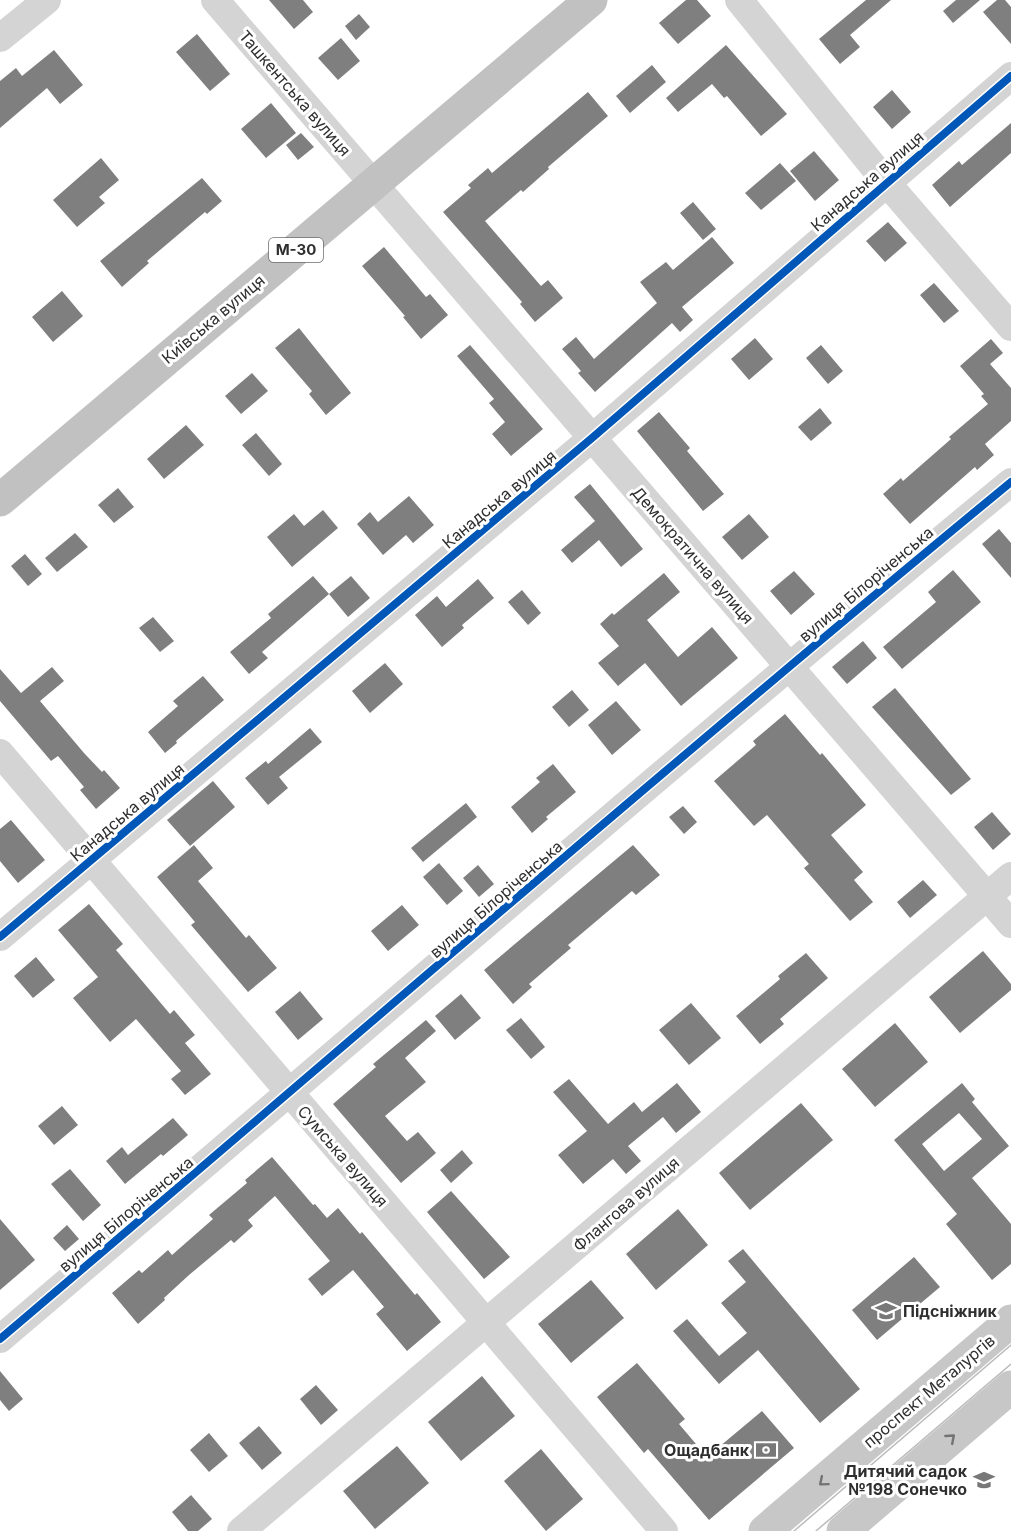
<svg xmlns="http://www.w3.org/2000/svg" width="1011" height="1531" viewBox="0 0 1011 1531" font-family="Inter,sans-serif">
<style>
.building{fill:#7f7f7f;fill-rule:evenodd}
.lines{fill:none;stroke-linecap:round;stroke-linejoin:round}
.minor{stroke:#d4d4d4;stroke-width:28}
.major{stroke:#c7c7c7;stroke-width:33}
.highway{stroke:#c1c1c1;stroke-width:33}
.tram{stroke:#bbb;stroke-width:1.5}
.cycleway-casing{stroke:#fff;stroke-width:11}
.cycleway{stroke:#0057b8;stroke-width:8}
.oneway{stroke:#737373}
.labels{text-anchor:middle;stroke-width:6;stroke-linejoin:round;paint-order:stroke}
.shield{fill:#fff;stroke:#6d6d6d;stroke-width:1.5}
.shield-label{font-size:15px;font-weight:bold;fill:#2f2f2f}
.street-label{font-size:16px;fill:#2f2f2f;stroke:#fff}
.poi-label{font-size:16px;font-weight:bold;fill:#2f2f2f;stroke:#fff;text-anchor:end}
</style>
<rect width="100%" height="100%" fill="#fff"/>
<!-- building -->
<g class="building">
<path d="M269 0H303L313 12 294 29Z"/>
<path d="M686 0H697L711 16 678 44 659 23Z"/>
<path d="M866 0H891L850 35 860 47 840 64 819 39Z"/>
<path d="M956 0H980L953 23 943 11Z"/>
<path d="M997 0H1005L1011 7V44L983 12Z"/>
<path d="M359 14 370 27 356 40 345 26Z"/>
<path d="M197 34 230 74 210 91 176 52Z"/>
<path d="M341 38 360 61 338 80 318 58Z"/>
<path d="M726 45 787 114 761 136 727 96 724 98 712 84 678 112 666 98Z"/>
<path d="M54 50 83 85 60 104 47 88 0 128V81L16 68 22 76Z"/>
<path d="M652 65 666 82 630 113 616 96Z"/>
<path d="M892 90 911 112 892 129 873 107Z"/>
<path d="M588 92 608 116 548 167 549 169 523 192 521 190 485 221 541 286 548 280 563 298 535 322 520 304 522 302 443 212 471 188 468 185 488 168 492 173Z"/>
<path d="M271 103 296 133 266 158 241 129Z"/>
<path d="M1011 123V153L950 207 932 185 959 161 962 165Z"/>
<path d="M301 133 314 147 298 160 286 145Z"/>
<path d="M814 151 839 180 815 201 790 171Z"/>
<path d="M101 158 119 180 99 197 105 203 77 227 53 200Z"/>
<path d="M780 163 796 181 761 210 745 193Z"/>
<path d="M202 178 222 201 207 214 205 212 147 261 149 263 122 287 100 261Z"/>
<path d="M693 202 716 229 703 240 680 213Z"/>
<path d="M888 222 907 243 885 262 866 241Z"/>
<path d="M712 237 734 263 682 307 693 320 680 332 672 323 595 392 578 373 581 371 562 349 576 337 594 359 657 303 640 282 666 262 673 270Z"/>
<path d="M384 247 426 297 430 294 448 315 421 339 403 317 405 316 362 266Z"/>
<path d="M934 283 959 311 944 323 920 295Z"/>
<path d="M62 291 83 316 53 342 32 317Z"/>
<path d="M299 328 351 393 326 415 309 394 312 391 275 348Z"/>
<path d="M755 338 773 359 749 380 731 359Z"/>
<path d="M991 339 1003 353 990 364 1011 388V421L985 444 994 455 977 470 975 467 910 524 883 494 901 478 903 481 951 439 949 437 988 404 981 396 984 394 960 366Z"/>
<path d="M470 345 543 429 511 456 492 434 505 422 489 403 494 399 457 356Z"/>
<path d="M821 345 843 371 828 384 806 358Z"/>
<path d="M252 373 268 391 241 414 225 396Z"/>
<path d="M820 408 832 423 811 441 798 427Z"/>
<path d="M659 412 690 448 687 451 724 494 703 511 637 431Z"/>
<path d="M186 425 204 445 164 479 147 459Z"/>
<path d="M256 433 282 464 269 476 242 445Z"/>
<path d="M590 484 643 549 621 567 599 540 572 563 561 550 595 521 574 497Z"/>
<path d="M118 488 134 507 114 523 98 505Z"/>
<path d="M409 496 434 525 413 543 406 535 383 555 357 524 370 512 378 522Z"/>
<path d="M323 510 338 528 292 567 267 537 294 514 304 526Z"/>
<path d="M749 514 769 537 742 560 722 537Z"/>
<path d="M999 529 1011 543V578L982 544Z"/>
<path d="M75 533 88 547 57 572 45 558Z"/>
<path d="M25 554 42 574 28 586 11 566Z"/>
<path d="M953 570 981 602 902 669 883 647 936 602 928 592Z"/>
<path d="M794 571 815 594 791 615 770 591Z"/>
<path d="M664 573 680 592 647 620 678 657 712 627 738 658 681 706 645 663 618 686 598 663 619 646 600 624 612 613 614 615Z"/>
<path d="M313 576 329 594 262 652 268 658 249 674 230 652 271 618 268 614Z"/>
<path d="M351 576 370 598 348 617 329 594Z"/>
<path d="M478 579 494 598 462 625 464 628 442 647 415 615 437 596 446 607Z"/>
<path d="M522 590 541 613 528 625 508 602Z"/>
<path d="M153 617 174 641 160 652 139 628Z"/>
<path d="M863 641 877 658 847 684 832 667Z"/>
<path d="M385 663 403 684 370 713 352 691Z"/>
<path d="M52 667 64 681 40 701 84 753 102 772 104 770 120 788 96 809 80 790 84 787 58 756 51 761 0 701V669L21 693Z"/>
<path d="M203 676 224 700 176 741 177 743 165 753 148 732 178 706 173 701Z"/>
<path d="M895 688 971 779 951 795 872 707Z"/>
<path d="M572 690 589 710 569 727 552 707Z"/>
<path d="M616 701 641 730 612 755 588 725Z"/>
<path d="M785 714 820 755 822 753 866 805 831 835 863 872 854 880 873 902 850 921 804 868 809 864 767 815 754 826 714 781 756 745 753 741Z"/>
<path d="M310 728 322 742 279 777 288 788 268 805 245 778 266 761 268 764Z"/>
<path d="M553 764 576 792 546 817 548 819 532 833 511 807 540 782 536 778Z"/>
<path d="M213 781 235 807 190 846 167 820Z"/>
<path d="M466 803 477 817 423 862 411 848Z"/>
<path d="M683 806 697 822 684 834 669 817Z"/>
<path d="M992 812 1011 834 993 850 974 827Z"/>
<path d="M11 820 45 860 18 883 0 861V829Z"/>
<path d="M194 845 213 868 198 881 246 938 249 935 277 968 248 992 191 925 195 922 157 877Z"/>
<path d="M633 845 660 875 636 895 632 891 568 945 571 948 529 984 532 987 513 1004 484 970Z"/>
<path d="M439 863 463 891 447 905 423 877Z"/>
<path d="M478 865 494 884 479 897 463 878Z"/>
<path d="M923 880 937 895 910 918 897 902Z"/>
<path d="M89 904 123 944 116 950 170 1014 174 1010 195 1035 185 1043 211 1074 185 1095 171 1079 181 1071 136 1019 110 1042 73 998 98 977 58 930Z"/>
<path d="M402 905 419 925 388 951 371 931Z"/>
<path d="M983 951 1011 984V990L960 1033 929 997Z"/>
<path d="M806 953 828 978 780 1019 784 1024 760 1044 736 1016 780 979 778 976Z"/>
<path d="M36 957 55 980 33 998 14 976Z"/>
<path d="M300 991 323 1019 298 1040 275 1012Z"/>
<path d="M461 994 481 1018 455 1040 435 1016Z"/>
<path d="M691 1003 721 1038 689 1065 659 1030Z"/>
<path d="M521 1018 545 1047 531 1059 506 1030Z"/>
<path d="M426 1020 436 1031 405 1058 426 1082 385 1116 407 1141 418 1132 436 1153 401 1183 333 1104 376 1067 373 1064Z"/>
<path d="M895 1023 928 1062 875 1107 842 1069Z"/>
<path d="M569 1079 608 1124 634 1102 642 1112 677 1083 701 1112 676 1133 663 1117 628 1146 641 1161 626 1174 613 1159 583 1184 558 1155 587 1131 553 1092Z"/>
<path d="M962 1083 975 1099 972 1102 1009 1146 972 1178 1011 1224V1264L992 1280 946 1224 957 1214 894 1140ZM959 1113 982 1139 944 1171 922 1144Z"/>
<path d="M801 1103 833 1140 750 1210 719 1173Z"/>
<path d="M62 1106 78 1125 54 1145 38 1126Z"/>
<path d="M173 1118 188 1135 163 1156 161 1154 125 1184 106 1161 122 1147 128 1155Z"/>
<path d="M462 1150 473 1163 451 1183 440 1170Z"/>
<path d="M272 1157 313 1205 315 1204 327 1218 338 1208 360 1234 362 1232 415 1295 417 1293 441 1322 407 1351 376 1314 384 1307 353 1270 322 1296 308 1279 330 1261 275 1196 248 1220 253 1226 234 1243 231 1240 189 1275 164 1298 165 1300 138 1324 112 1293 139 1270 142 1273 168 1250 172 1255 213 1219 209 1215 247 1183 245 1180Z"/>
<path d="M70 1169 101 1205 83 1221 51 1184Z"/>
<path d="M451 1191 510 1257 484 1279 427 1212Z"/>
<path d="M678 1209 708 1245 656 1290 626 1254Z"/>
<path d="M0 1219 35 1260 0 1290Z"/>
<path d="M67 1225 79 1239 65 1251 53 1238Z"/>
<path d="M743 1249 860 1389 820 1423 758 1350 719 1384 673 1331 687 1319 719 1356 747 1333 721 1303 746 1282 728 1261Z"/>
<path d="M914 1257 940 1287 877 1340 852 1310Z"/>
<path d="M591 1280 624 1318 571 1363 538 1324Z"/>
<path d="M637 1363 685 1419 679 1424 707 1457 762 1411 794 1448 709 1520 648 1449 644 1453 597 1397Z"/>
<path d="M0 1371 23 1399 9 1411 0 1400Z"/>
<path d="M482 1376 515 1416 461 1461 428 1422Z"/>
<path d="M316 1385 338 1410 321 1425 300 1399Z"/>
<path d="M259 1426 282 1453 262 1470 239 1443Z"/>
<path d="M209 1433 228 1456 209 1472 190 1450Z"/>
<path d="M397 1446 429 1483 375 1529 343 1491Z"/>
<path d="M541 1449 583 1499 546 1531 504 1481Z"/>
<path d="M191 1495 212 1519 198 1531H188L172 1512Z"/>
</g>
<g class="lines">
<!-- minor -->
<g class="minor">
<path d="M215 0 1011 924"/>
<path d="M739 0 886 182 1011 327"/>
<path d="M0 38 47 0"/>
<path d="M0 753 664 1531"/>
<path d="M0 937 592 438 1011 76"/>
<path d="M0 1339C337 1053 670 763 1011 482"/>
<path d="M241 1531 1011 876"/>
</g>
<!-- major -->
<g class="major">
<path d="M765 1531 1011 1321"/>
<path d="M843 1531 1011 1387"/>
</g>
<!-- highway -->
<path class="highway" d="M0 500 591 0"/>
<!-- tram -->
<g class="tram">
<path d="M794 1531 1011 1345"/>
<path d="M816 1531 1011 1364"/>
</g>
<defs>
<g id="cycleway">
<path d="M0 937 592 438 1011 76"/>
<path d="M0 1339C337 1053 670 763 1011 482"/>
</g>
</defs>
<!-- cycleway casing -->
<use href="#cycleway" class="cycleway-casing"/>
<!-- cycleway -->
<use href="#cycleway" class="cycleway"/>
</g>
<!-- one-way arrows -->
<defs><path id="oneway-chevron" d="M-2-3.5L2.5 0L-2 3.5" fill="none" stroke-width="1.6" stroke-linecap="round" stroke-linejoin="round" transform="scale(1.5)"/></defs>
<g class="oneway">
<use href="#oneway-chevron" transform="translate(951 1438) rotate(-41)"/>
<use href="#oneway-chevron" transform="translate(823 1482) rotate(140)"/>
</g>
<!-- icons -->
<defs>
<symbol id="school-bare" viewBox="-9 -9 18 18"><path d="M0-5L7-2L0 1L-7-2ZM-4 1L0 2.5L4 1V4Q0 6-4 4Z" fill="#787878" stroke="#fff" stroke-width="2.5" paint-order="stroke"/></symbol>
<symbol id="bank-bare" viewBox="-9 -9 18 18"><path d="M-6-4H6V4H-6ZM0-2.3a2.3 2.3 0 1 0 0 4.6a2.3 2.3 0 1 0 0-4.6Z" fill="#787878" stroke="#fff" stroke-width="2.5" paint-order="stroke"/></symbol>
</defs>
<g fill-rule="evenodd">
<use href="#school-bare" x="871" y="1296" width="30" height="30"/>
<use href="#bank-bare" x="751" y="1435" width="30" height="30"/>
<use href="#school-bare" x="969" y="1465" width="30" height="30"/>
</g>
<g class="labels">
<!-- shield labels -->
<rect class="shield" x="269" y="238" width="54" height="24" rx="4.5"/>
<g class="shield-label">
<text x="296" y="255">М-30</text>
</g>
<!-- street labels -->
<g class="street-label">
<text transform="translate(295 93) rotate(49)" y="6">Ташкентська вулиця</text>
<text transform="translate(867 181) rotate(-41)" y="6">Канадська вулиця</text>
<text transform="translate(213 319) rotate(-40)" y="6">Київська вулиця</text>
<text transform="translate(499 499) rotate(-40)" y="6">Канадська вулиця</text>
<text transform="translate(693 555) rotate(49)" y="6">Демократична вулиця</text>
<text transform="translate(866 584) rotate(-40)" y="6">вулиця Білоріченська</text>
<text transform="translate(127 812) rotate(-40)" y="6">Канадська вулиця</text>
<text transform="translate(496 899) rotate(-41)" y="6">вулиця Білоріченська</text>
<text transform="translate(343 1156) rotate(49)" y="6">Сумська вулиця</text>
<text transform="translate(626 1204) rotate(-41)" y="6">Флангова вулиця</text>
<text transform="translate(126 1214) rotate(-40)" y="6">вулиця Білоріченська</text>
<text transform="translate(929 1391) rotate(-40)" y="6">проспект Металургів</text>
</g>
<!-- poi labels -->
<g class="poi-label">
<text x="903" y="1317" text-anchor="start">Підсніжник</text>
<text x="749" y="1456">Ощадбанк</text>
<text x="967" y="1477">Дитячий садок<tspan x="967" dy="18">№198 Сонечко</tspan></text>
</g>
</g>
</svg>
